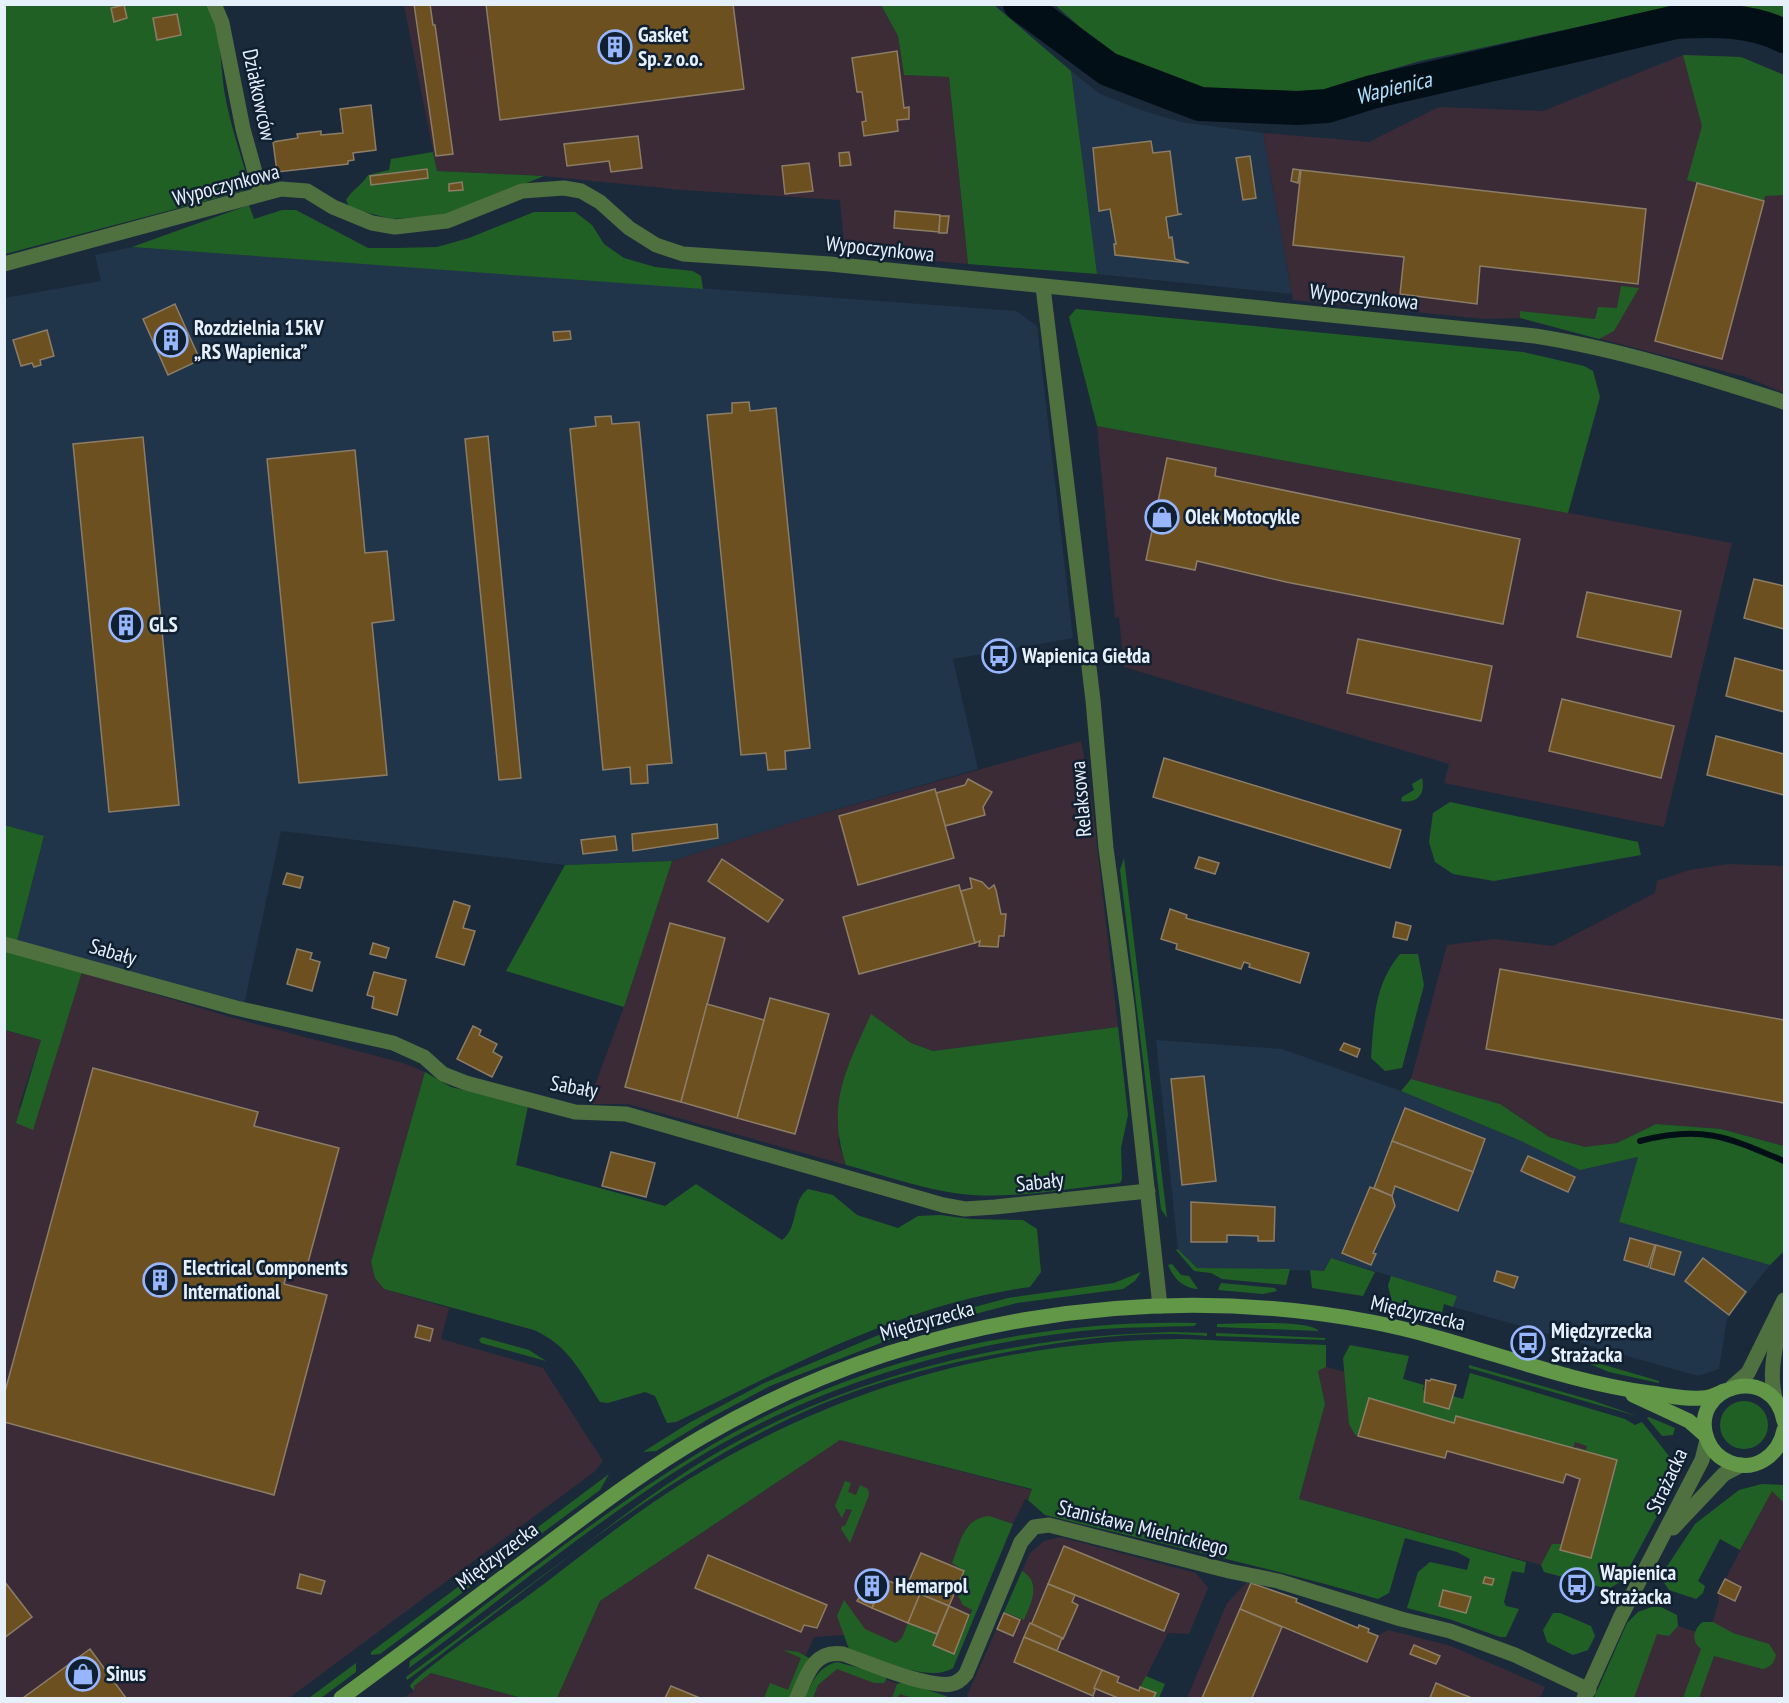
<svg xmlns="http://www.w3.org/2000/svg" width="1789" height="1703" viewBox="0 0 1789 1703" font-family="'PT Sans Narrow',sans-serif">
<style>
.built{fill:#20344a}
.industrial{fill:#3a2b37}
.green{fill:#216025}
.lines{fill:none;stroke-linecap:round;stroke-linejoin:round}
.stream{stroke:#030f17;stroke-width:6}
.river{stroke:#030f17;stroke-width:34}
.building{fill:#6c5020;stroke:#8c7d67;stroke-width:1.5}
.minor{stroke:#4f703f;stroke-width:15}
.tertiary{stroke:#4f703f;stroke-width:15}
.secondary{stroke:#629747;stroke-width:15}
.labels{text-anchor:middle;stroke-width:5;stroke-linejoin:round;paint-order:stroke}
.poi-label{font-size:21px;font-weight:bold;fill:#e6f0fb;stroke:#112031;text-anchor:start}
.street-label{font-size:21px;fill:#e6f0fb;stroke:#112031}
.water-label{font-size:22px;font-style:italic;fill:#b2e1fd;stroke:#112031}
</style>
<rect width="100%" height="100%" fill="#1b2a3b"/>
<!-- built -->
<g class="built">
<path d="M1071 71 1100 94 1141 110 1181 122 1263 133 1292 294 1097 274Z"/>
<path d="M132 247 1016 311 1037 326 1073 638 953 659 978 769 803 819 672 861 565 865 281 831 244 1005 17 941 44 837 5 825 4 298 101 281 95 255Z"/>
<path d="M1156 1040 1282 1049 1401 1091 1521 1141 1580 1170 1638 1157 1619 1222 1770 1265 1727 1319 1719 1369 1698 1376 1453 1307 1457 1296 1331 1258 1324 1271 1197 1268 1178 1249Z"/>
</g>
<!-- industrial -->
<g class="industrial">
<path d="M404 5H881L898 36 904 75 949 77 968 264 855 254 849 250 844 243 840 200 683 190 544 176 437 171Z"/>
<path d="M1683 55 1741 57 1784 75V393L1746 377 1520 318 1485 319 1293 300 1263 133 1369 142 1439 107 1543 111Z"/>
<path d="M1097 426 1732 543 1664 827 1444 783 1449 764 1124 667 1119 617 1115 618Z"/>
<path d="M1081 741 1091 793 1118 1027 933 1051 911 1043 871 1015 838 1141 846 1165 628 1104H588L624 1007 672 861 803 819Z"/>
<path d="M1729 864 1784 866V1146L1721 1129 1656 1124 1617 1143 1585 1147 1549 1137 1500 1104 1411 1079 1447 945 1495 939 1553 946 1655 893 1657 881 1689 870Z"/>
<path d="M82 972 230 1017 403 1063 425 1072 371 1262 375 1278 384 1289 449 1308 441 1339 543 1368 603 1461 594 1472 289 1698H5L4 1030 41 1040 19 1106 32 1130Z"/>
<path d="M1326 1367 1426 1394 1424 1402 1449 1409 1451 1401 1648 1454 1612 1583 1544 1572 1541 1565 1299 1499 1325 1404 1318 1371Z"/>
<path d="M840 1440 1032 1490 1028 1500 1025 1499 969 1615 954 1654 848 1645 844 1635 814 1637 787 1698H557L600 1601Z"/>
<path d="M1772 1490 1784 1494V1698H1603L1669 1616 1678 1626 1708 1636 1719 1601 1718 1593Z"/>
<path d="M1060 1537 1196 1573 1208 1588 1189 1634 1168 1633 1141 1687 1156 1693 1153 1698H966L1030 1553 1044 1541Z"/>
<path d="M1247 1582 1286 1597 1287 1595 1297 1599 1296 1602 1358 1628 1359 1625 1377 1636 1388 1630 1451 1646 1545 1687 1540 1698H1187L1227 1603Z"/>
<path d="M837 1664 887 1680 938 1698H805Z"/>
<path d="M431 1673 522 1698H403L414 1691 413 1686Z"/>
</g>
<!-- green -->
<g class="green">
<path d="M1784 4V22L1725 5 1675 6 1420 61 1368 76 1309 101 1204 97 1116 59 1055 5Z"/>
<path d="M4 5H208C222 33 220 65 225 95 230 124 240 152 248 180L243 191 5 254Z"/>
<path d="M881 5H994L1071 71 1097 274 968 264 949 77 904 75 898 36Z"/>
<path d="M1683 55 1741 57 1784 75V195L1765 196 1764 201 1687 180 1702 126Z"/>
<path d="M433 152 437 171 544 176 447 215 391 219 350 208 346 200C352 190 362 185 368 175L389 170 391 159Z"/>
<path d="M249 205 254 219 282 210H296L368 248H396L437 247 469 238 534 212H575L592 225 604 244 624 258 655 267 693 271 701 276 703 289 132 247Z"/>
<path d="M1621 286 1639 288 1614 331 1599 339 1520 318V311L1595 319 1598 307 1617 308Z"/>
<path d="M1076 309 1523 352 1584 366 1593 371 1600 397 1568 513 1097 426 1069 317Z"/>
<path d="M1422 778C1426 794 1417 804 1401 801L1402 797 1414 790 1412 784Z"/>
<path d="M1450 802 1638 842 1641 855 1494 881 1453 874 1435 862 1429 842 1433 813Z"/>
<path d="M4 825 44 836 17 941 5 938Z"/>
<path d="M1124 858 1167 1218 1161 1209 1120 870Z"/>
<path d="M672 861 624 1007 506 971 565 865Z"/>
<path d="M4 949 82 972 33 1130 16 1123 41 1040 5 1030Z"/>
<path d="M1400 954H1418L1424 985 1402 1068 1385 1071 1371 1058C1374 1019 1374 985 1400 954Z"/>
<path d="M871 1014 911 1043 933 1051 1118 1027 1128 1115 1121 1148 1122 1179 1120 1183C1071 1188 1021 1198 972 1195 930 1192 887 1176 846 1165 826 1104 846 1070 871 1014Z"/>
<path d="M425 1072 451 1087 528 1106 516 1165 665 1206 696 1184 782 1240C799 1228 791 1201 808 1189L833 1195 857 1215 898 1228 918 1216 940 1215 971 1219 1023 1220 1037 1229 1041 1272 1030 1287C903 1304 789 1367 676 1422L667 1423 655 1396 645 1392 608 1403 600 1402C580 1371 568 1345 534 1330L384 1289 375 1278 371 1262Z"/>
<path d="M1411 1079 1500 1104 1549 1137 1585 1147 1617 1143 1656 1124 1721 1129 1784 1146V1251L1770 1265 1619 1222 1638 1157 1580 1170 1521 1141 1401 1091Z"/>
<path d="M1178 1249 1197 1268 1290 1269 1286 1285 1222 1279 1211 1273 1194 1271 1176 1250Z"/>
<path d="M1331 1258 1375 1272 1363 1296 1312 1288 1310 1270 1324 1271Z"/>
<path d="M1172 1264 1181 1275 1189 1276 1198 1289C1183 1288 1174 1279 1168 1265Z"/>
<path d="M1141 1272 1135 1281 1123 1289 1017 1303 914 1330 770 1386 710 1418 656 1451 643 1452 689 1423 764 1383 893 1329 1008 1298 1114 1283Z"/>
<path d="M1391 1276 1457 1296 1453 1307 1444 1304 1442 1313 1392 1301 1388 1286Z"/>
<path d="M1221 1283 1275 1288 1277 1291 1263 1294 1218 1290Z"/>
<path d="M1401 1308 1454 1322 1456 1324 1450 1328C1433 1325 1410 1323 1399 1309Z"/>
<path d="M1197 1323 1194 1326C1164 1327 1133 1327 1103 1329 964 1341 827 1382 707 1452 603 1514 506 1596 409 1668L410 1661C506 1591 598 1514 700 1452 847 1362 1025 1319 1197 1323Z"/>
<path d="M1217 1324C1236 1324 1308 1319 1319 1331L1217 1327Z"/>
<path d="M1172 1332 1207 1333V1336C1143 1330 1076 1339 1013 1351 946 1363 880 1379 817 1406 665 1471 539 1582 407 1680L406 1677C465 1633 523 1590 582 1547 627 1513 671 1479 720 1451 858 1373 1014 1336 1172 1332Z"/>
<path d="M1216 1333 1325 1338V1340L1216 1336Z"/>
<path d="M482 1337 529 1350 546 1361 481 1343 479 1340Z"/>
<path d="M1184 1339 1326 1345V1367L1318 1371 1325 1404 1299 1499 1526 1562 1524 1573 1512 1571 1504 1602 1506 1606 1519 1609 1506 1637H1500L1449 1619 1407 1608 1418 1572 1430 1562 1467 1570 1470 1559 1457 1552 1405 1538 1389 1593 1378 1599C1268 1567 1156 1543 1045 1515L1028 1500 1032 1489 840 1440 600 1601 557 1698H522L431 1673 414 1686V1691L410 1686C415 1675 504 1613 521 1601 577 1560 630 1515 689 1479 843 1385 1004 1341 1184 1339Z"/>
<path d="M1350 1345 1409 1356 1403 1379 1424 1385 1423 1390 1427 1392 1424 1402 1449 1409 1453 1396 1463 1399 1470 1373 1625 1419 1635 1425 1642 1422 1673 1461C1676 1476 1662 1489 1663 1505L1622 1581 1608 1589 1544 1572 1541 1565 1552 1544H1561L1560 1550 1616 1460 1575 1451 1576 1447 1586 1450 1587 1446 1575 1442 1573 1448 1456 1416 1454 1423 1369 1398 1358 1436 1355 1435 1349 1424 1343 1358Z"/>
<path d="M1584 1359 1659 1381V1383L1609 1372 1583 1361Z"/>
<path d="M1469 1365 1594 1401 1637 1416 1469 1368Z"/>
<circle cx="1744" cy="1425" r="24"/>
<path d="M1649 1417 1675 1428 1673 1435 1662 1436 1647 1418Z"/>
<path d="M609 1474 600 1490 380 1654 371 1655V1652Z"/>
<path d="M845 1481 851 1483 848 1492 856 1495 860 1485 868 1489 869 1495 850 1543 841 1529 842 1526H845L852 1510 846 1509 842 1518 835 1506Z"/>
<path d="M1762 1484 1784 1485V1503L1772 1491 1740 1550 1720 1539 1698 1581 1705 1586 1703 1593 1696 1599 1669 1590 1660 1577 1695 1524 1739 1490Z"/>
<path d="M989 1516 1013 1524 953 1668C929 1684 874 1657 849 1649L837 1616 844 1600 865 1629 896 1643 902 1638 908 1623 937 1634 933 1645 954 1653 972 1610 963 1605 957 1594 964 1571 952 1563C961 1541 963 1519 989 1516Z"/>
<path d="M1022 1571C1042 1583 1031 1603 1024 1620L1004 1612Z"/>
<path d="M1652 1607H1661L1677 1615 1678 1626 1669 1636 1657 1634 1634 1698H1594L1627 1623 1638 1612Z"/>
<path d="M1553 1613H1560L1591 1626 1595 1636 1588 1650 1573 1655 1547 1642 1543 1630Z"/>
<path d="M1703 1622H1713L1733 1633 1769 1644 1776 1655C1774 1663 1771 1667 1763 1669L1714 1656 1699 1698H1683L1701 1649C1691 1641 1693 1629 1703 1622Z"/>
<path d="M783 1650 798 1652 809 1658 790 1698H764L770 1683 788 1690 801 1658Z"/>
<path d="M837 1662 888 1676 884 1683H874L837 1669 818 1685 813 1698H805C812 1682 818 1667 837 1662Z"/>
<path d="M356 1663V1672L321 1698H309Z"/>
<path d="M1146 1676 1165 1684 1159 1698H1153L1155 1693 1140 1687Z"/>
<path d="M903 1682 946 1696 947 1698H912L900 1694 897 1698H892L897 1684Z"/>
</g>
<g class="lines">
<!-- stream -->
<path class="stream" d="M1640 1141C1703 1125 1727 1137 1784 1161"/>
<!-- river -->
<path class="river" id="s1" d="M1020 4 1108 69 1200 104 1297 108 1327 106 1372 92 1676 22C1713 20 1750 19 1784 36"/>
</g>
<!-- building -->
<g class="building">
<path d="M414 4H430L433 25H435L453 154 436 156Z"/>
<path d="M486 4H733L744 89 500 120Z"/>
<path d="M124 5 127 18 114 22 111 8Z"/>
<path d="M177 14 181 35 157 40 153 18Z"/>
<path d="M897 51 904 108 909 107V119L897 120 898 131 864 136 862 122 866 121 862 92H857L852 58Z"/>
<path d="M371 105 376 150 353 153 354 160 348 161V164L277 172 273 142 298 138 297 134 321 131V135L343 133 340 109Z"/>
<path d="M638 136 642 168 611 172 609 161 567 166 564 144Z"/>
<path d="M1151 141 1153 153 1170 151 1178 214H1182L1166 217 1169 238 1172 237 1175 259 1189 263 1115 255 1114 244H1116L1110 209 1099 211 1093 148Z"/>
<path d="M849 152 851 165 840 166 839 153Z"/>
<path d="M1250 156 1256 198 1243 200 1236 158Z"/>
<path d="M809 163 813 191 785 194 782 166Z"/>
<path d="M427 169 428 178 371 185 370 176Z"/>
<path d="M1293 169 1300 170 1298 183 1291 181Z"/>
<path d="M1301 170 1646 209 1638 284 1480 266 1477 304 1400 294 1404 257 1293 245Z"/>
<path d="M462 182 463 190 449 191V184Z"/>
<path d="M1697 183 1764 201 1722 359 1655 341Z"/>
<path d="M895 211 940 215 939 232 894 228Z"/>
<path d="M940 216H949L947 233H939Z"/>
<path d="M175 304 200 360 168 375 143 319Z"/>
<path d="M47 330 54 356 40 360 41 365 34 367 32 363 21 366 13 340Z"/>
<path d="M570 331 571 339 554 341 553 332Z"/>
<path d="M749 402 750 411 776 408 810 748 785 751 786 769 768 770 766 753 741 755 707 415 732 413V403Z"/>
<path d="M611 416 612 424 639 422 672 763 647 765 648 783 631 784 630 767 603 770 570 429 596 426 595 417Z"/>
<path d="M488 436 521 778 499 780 465 439Z"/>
<path d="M143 437 179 805 109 812 73 444Z"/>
<path d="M355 450 365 553 387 551 394 620 372 623 387 775 299 783 267 459Z"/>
<path d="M1167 458 1216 468 1215 476 1520 539 1503 624 1286 582 1197 561 1195 570 1146 560Z"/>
<path d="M1754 579 1784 586V629L1744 618Z"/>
<path d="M1587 592 1681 611 1671 657 1577 637Z"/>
<path d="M1358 639 1492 666 1481 721 1347 693Z"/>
<path d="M1735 658 1784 671V712L1726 696Z"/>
<path d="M1562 699 1674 726 1661 778 1549 751Z"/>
<path d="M1716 736 1784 754V795L1707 775Z"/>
<path d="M1164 758 1401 830 1390 868 1153 797Z"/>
<path d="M968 779 992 792 983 807 985 815 945 826 936 793 965 785Z"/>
<path d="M935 789 954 858 858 885 839 816Z"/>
<path d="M717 824 718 838 633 851 632 834Z"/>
<path d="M615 836 617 850 583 854 581 840Z"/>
<path d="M1199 857 1219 863 1215 874 1195 868Z"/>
<path d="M722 859 783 900 768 922 708 881Z"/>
<path d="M287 873 303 877 300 888 283 884Z"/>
<path d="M970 878 982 882 989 889 994 885 996 890 1001 914H1006L1004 936H999L998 947 979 946 980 941 975 943 961 891 972 888Z"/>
<path d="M959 885 975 943 859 974 843 917Z"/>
<path d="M454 901 470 906 463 928 475 931 464 965 436 957Z"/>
<path d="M1170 909 1187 915 1186 918 1189 919 1309 953 1300 983 1249 967 1250 964 1244 962 1241 969 1176 949 1177 944 1161 939Z"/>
<path d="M1396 922 1411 926 1407 940 1393 937Z"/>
<path d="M670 923 725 938 681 1102 625 1087Z"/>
<path d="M373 943 389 948 386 958 370 954Z"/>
<path d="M297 949 312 953 310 959 320 962 312 991 287 984Z"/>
<path d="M1500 969 1784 1020V1103L1486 1049Z"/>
<path d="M374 972 406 980 397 1015 372 1008 374 997 367 995Z"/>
<path d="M770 998 829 1014 795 1134 737 1118Z"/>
<path d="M707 1004 764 1020 737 1118 681 1102Z"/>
<path d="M473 1026 481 1030 479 1035 497 1044 493 1052 502 1057 492 1077 457 1059Z"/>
<path d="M1344 1043 1360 1049 1357 1057 1340 1050Z"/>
<path d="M93 1068 258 1112 254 1126 339 1148 307 1266 290 1261 284 1284 327 1295 274 1495 4 1422V1395Z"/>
<path d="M1204 1076 1216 1181 1182 1185 1171 1079Z"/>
<path d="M1405 1108 1485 1139 1473 1172 1392 1141Z"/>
<path d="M1392 1141 1473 1172 1458 1211 1395 1186 1392 1196 1374 1188Z"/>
<path d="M611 1152 655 1163 646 1197 602 1186Z"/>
<path d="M1528 1156 1575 1177 1568 1192 1521 1171Z"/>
<path d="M1370 1187 1392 1196 1395 1206 1373 1253 1376 1254 1371 1265 1342 1253Z"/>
<path d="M1191 1202 1275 1207 1274 1241H1258V1236L1227 1235V1242H1191Z"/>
<path d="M1630 1238 1655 1245 1648 1267 1624 1260Z"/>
<path d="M1656 1245 1681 1252 1674 1275 1650 1268Z"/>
<path d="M1703 1258 1746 1292 1729 1315 1685 1281Z"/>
<path d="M1497 1271 1518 1277 1514 1288 1494 1281Z"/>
<path d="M418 1325 433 1329 430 1341 415 1337Z"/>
<path d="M1431 1379 1456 1385 1449 1409 1424 1402 1426 1380 1430 1381Z"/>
<path d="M1369 1398 1454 1423 1456 1416 1617 1460 1591 1558 1560 1550 1580 1479 1566 1474 1563 1483 1447 1451 1445 1458 1358 1436Z"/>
<path d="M1064 1546 1179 1594 1164 1631 1048 1584Z"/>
<path d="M921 1553 964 1571 949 1606 906 1588Z"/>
<path d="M708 1555 827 1605 817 1628 804 1625 801 1632 695 1588Z"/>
<path d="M869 1573 884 1579 875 1600 861 1594Z"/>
<path d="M300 1574 325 1581 321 1594 297 1588Z"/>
<path d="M1485 1577 1494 1579 1492 1585 1483 1583Z"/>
<path d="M884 1579 920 1594 908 1623 872 1608Z"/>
<path d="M1725 1579 1741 1587 1735 1601 1718 1593Z"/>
<path d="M4 1581 32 1617 4 1638Z"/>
<path d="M1251 1583 1297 1599 1296 1602 1358 1628 1359 1625 1369 1629 1368 1632 1378 1636 1367 1662 1240 1609Z"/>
<path d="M1048 1584 1075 1595 1072 1602 1078 1605 1063 1639 1031 1625Z"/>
<path d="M1443 1590 1471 1597 1466 1613 1439 1606Z"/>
<path d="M861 1594 875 1600 872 1608 857 1601Z"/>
<path d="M920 1594 949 1606 937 1634 908 1623Z"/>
<path d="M949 1606 969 1615 954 1654 933 1645Z"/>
<path d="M1240 1609 1282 1627 1252 1698H1202Z"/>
<path d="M1004 1613 1020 1620 1013 1636 997 1629Z"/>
<path d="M1030 1623 1062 1638 1057 1651 1024 1637Z"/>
<path d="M1024 1637 1102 1670 1093 1696 1014 1662Z"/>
<path d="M1414 1645 1440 1656 1436 1664 1410 1654Z"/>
<path d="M90 1649 126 1698H23Z"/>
<path d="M1102 1670 1119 1677 1117 1682 1139 1691 1140 1687 1156 1693 1153 1698H1118L1094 1688Z"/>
<path d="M1436 1683 1454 1691 1472 1698H1430Z"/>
<path d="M671 1686 700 1698H665Z"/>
</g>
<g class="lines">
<!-- minor -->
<g class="minor">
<path d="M214 4 222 23 243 129 261 194"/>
<path d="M4 264 281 189 307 191 333 207 372 223 395 227 447 221 522 191 564 188 581 191 600 202 629 228 656 245 683 254 830 264 1535 336C1619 349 1703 376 1784 402"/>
<path d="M1043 287 1093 700 1106 848 1127 1005 1160 1306"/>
<path d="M4 944 236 1008 393 1043 424 1057 443 1074 466 1083 575 1112 626 1114 943 1205 965 1209 995 1207 1148 1191"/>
<path d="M1673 1528 1724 1474 1741 1465"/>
<path d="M797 1698C806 1677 813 1649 843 1654 869 1663 926 1688 951 1684 958 1683 962 1679 966 1674L1021 1542 1034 1527 1049 1525 1229 1571 1278 1581 1401 1619 1450 1631 1515 1655 1589 1690"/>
<path d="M1584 1698 1620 1618 1702 1460 1707 1440"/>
</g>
<!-- tertiary -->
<g class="tertiary">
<path d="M1732 1387 1748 1373 1784 1300"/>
<path d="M1776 1401C1767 1374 1777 1341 1782 1313"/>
</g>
<!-- secondary -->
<g class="secondary">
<path d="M1633 1395 1689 1421 1706 1436"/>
<path d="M1784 1421C1773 1361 1688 1386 1707 1439 1711 1449 1719 1458 1729 1462 1754 1473 1779 1456 1784 1430"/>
<path d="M341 1698C408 1649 474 1599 541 1549 593 1510 645 1470 702 1437 903 1320 1143 1279 1372 1322 1466 1340 1555 1380 1650 1393 1667 1395 1686 1400 1702 1398 1710 1398 1717 1394 1724 1391"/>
</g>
</g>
<!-- icons -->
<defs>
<symbol id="building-ring" viewBox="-11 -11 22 22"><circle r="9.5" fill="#112031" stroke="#97b6fd" stroke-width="1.5"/><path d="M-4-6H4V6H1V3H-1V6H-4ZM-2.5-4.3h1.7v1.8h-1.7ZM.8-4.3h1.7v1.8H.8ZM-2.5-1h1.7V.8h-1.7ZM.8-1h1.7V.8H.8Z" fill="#97b6fd"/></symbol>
<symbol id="shop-ring" viewBox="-11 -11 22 22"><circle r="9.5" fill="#112031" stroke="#97b6fd" stroke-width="1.5"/><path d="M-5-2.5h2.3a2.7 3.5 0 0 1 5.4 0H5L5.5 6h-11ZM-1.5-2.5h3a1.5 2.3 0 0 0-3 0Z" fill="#97b6fd"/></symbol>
<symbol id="bus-ring" viewBox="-11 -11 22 22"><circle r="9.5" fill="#112031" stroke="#97b6fd" stroke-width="1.5"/><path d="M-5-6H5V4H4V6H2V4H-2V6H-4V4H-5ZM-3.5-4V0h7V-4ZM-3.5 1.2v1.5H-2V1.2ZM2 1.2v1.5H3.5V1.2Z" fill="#97b6fd"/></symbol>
</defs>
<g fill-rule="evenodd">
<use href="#building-ring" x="596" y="28" width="38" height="38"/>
<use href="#building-ring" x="152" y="321" width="38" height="38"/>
<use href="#shop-ring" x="1143" y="498" width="38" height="38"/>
<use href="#building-ring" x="107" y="606" width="38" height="38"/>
<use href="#bus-ring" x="980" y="637" width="38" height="38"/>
<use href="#building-ring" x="141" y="1261" width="38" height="38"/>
<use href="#bus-ring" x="1509" y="1324" width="38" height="38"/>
<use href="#bus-ring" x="1558" y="1566" width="38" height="38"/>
<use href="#building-ring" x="853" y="1567" width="38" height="38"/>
<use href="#shop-ring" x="64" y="1655" width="38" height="38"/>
</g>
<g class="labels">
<!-- poi labels -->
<g class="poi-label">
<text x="638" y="42">Gasket<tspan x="638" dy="24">Sp. z o.o.</tspan></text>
<text x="194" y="335">Rozdzielnia 15kV<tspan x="194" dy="24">„RS Wapienica”</tspan></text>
<text x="1185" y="524">Olek Motocykle</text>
<text x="149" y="632">GLS</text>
<text x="1022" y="663">Wapienica Giełda</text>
<text x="183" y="1275">Electrical Components<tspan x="183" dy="24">International</tspan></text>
<text x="1551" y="1338">Międzyrzecka<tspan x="1551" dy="24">Strażacka</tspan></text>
<text x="1600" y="1580">Wapienica<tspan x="1600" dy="24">Strażacka</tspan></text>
<text x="895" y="1593">Hemarpol</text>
<text x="106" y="1681">Sinus</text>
</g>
<!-- street labels -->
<g class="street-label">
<text transform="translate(259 95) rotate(78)" y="7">Działkowców</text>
<text transform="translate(226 185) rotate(-15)" y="7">Wypoczynkowa</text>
<text transform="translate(880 249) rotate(6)" y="7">Wypoczynkowa</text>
<text transform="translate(1364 297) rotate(6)" y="7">Wypoczynkowa</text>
<text transform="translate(1081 799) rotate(-95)" y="7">Relaksowa</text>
<text transform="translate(113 952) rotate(16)" y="7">Sabały</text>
<text transform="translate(574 1087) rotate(10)" y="7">Sabały</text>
<text transform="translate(1040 1182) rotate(-6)" y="7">Sabały</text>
<text transform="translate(1418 1313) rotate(13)" y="7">Międzyrzecka</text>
<text transform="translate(927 1321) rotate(-16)" y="7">Międzyrzecka</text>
<text transform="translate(1667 1481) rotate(-65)" y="7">Strażacka</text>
<text transform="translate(1143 1528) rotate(14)" y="7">Stanisława Mielnickiego</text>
<text transform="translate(497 1556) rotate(-37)" y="7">Międzyrzecka</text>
</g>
<!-- water labels -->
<g class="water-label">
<text dy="8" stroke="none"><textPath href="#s1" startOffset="404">Wapienica</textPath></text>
</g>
</g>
<!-- border -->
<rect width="1789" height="1703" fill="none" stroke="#e6f0fb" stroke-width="12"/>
</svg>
